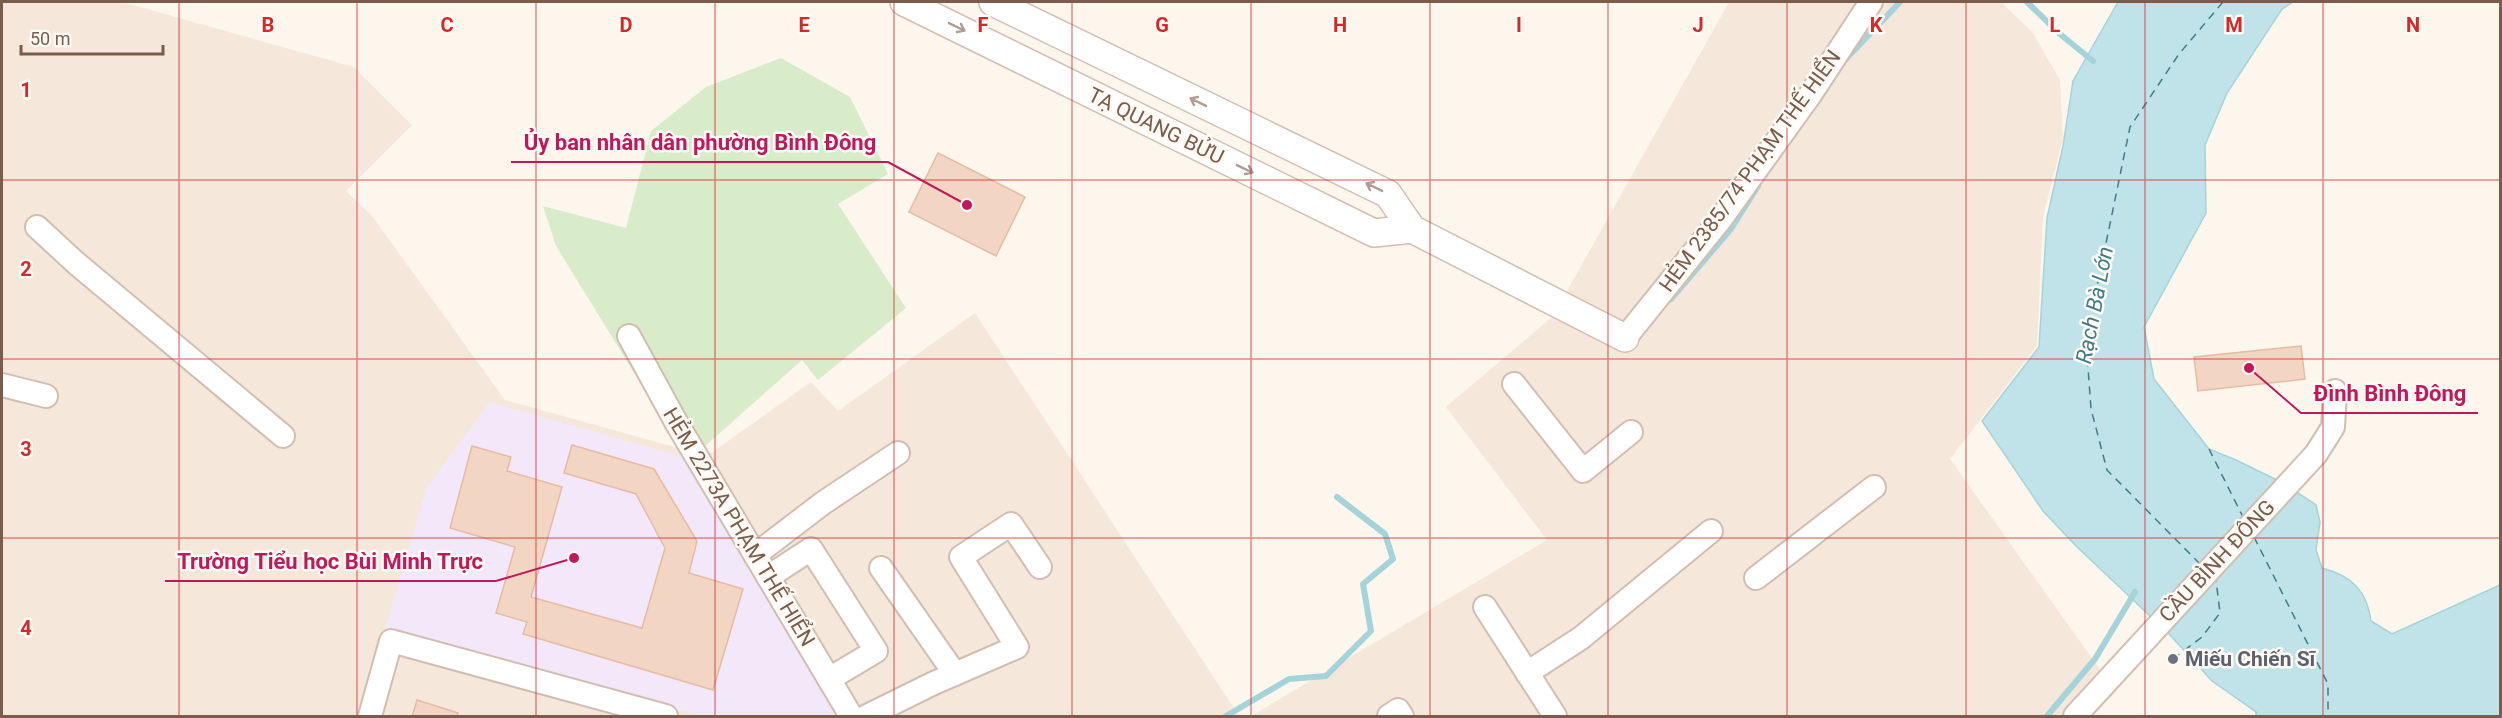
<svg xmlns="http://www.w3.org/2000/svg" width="2502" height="718" viewBox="0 0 2502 718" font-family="Roboto,sans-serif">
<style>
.residential{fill:#f5e8da}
.education{fill:#f3e8fa}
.green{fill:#d8ecc9}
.water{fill:#bfe3e8;stroke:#a5d3da;stroke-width:1.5}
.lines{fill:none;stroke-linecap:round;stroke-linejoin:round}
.stream{stroke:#a5d3da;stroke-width:6}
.ferry{stroke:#437c86;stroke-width:1.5;stroke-dasharray:8 6;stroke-linecap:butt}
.building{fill:#f3d5c3;stroke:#e6bba3;stroke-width:1.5}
.minor-casing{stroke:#d1beb0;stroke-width:26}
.tertiary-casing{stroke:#d1beb0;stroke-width:30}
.minor{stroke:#fff;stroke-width:22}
.tertiary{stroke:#fff;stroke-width:27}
.oneway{stroke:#af9d94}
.grid{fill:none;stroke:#d62828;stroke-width:1.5;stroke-opacity:0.55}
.worship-dot{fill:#6b7280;stroke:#fffaf3;stroke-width:2}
.labels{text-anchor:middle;stroke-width:5;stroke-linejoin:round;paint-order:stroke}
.street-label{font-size:21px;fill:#7a5c4d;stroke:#fffaf3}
.worship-label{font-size:21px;font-weight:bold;fill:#5b616d;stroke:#fffaf3;text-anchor:start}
.water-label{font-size:22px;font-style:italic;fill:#437c86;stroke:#fffaf3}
.grid-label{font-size:20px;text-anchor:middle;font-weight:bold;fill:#d62828;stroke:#fffaf3;stroke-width:5;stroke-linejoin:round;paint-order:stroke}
.leader{fill:none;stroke:#c2185b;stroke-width:2}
.callout-dot{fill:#c2185b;stroke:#fffaf3;stroke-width:2}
.callout-label{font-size:22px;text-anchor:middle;font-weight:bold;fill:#c2185b;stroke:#fffaf3;stroke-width:5;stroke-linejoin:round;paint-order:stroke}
</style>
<rect width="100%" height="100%" fill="#fdf6ec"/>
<!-- residential -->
<g class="residential">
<path d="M2 2H122L354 67 412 125 346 191 372 216 505 400 707 456 811 382 838 411 975 313 1239 716H2Z"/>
<path d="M1729 2H2001L2033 33 2060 80 2063 138 2043 217 2037 346 1950 459 2116 692 2092 716H1251L1547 540 1446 407 1553 316Z"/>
</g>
<!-- education -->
<path class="education" d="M490 402 683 457 836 716H704L385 629 427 487Z"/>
<!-- green -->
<path class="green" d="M781 58 850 97 888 174 838 204 906 308 818 380 802 360 704 447 678 444 556 246 543 206 626 228 651 131 706 87Z"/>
<!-- water -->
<path class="water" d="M2118 2H2293L2282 9 2227 93 2205 145 2206 213 2144 327 2154 379 2209 449 2236 460 2283 483 2316 505 2320 522 2316 550 2322 568C2352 576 2367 591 2371 621L2392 634 2500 585V716H2256V712L2212 681 2169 634 2076 546 2043 511 1982 421 2039 347 2047 218 2063 146 2073 81Z"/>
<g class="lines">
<!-- stream -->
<g class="stream">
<path d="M2027 2 2060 34 2093 61"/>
<path d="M1845 60 1900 2"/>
<path d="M1671 299 1731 229 1758 186"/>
<path d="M1226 716 1289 679 1326 676 1371 631 1363 584 1393 559 1385 534 1337 497"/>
<path d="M2047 716 2095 659 2135 592"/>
</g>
<!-- ferry -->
<g class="ferry">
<path d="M2209 449 2243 517"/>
<path d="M2254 537 2328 684V716"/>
<path d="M2200 564 2107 470 2091 409 2086 340 2130 127 2179 54 2223 2"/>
<path d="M2173 659 2202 637 2220 613 2216 580"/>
</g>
</g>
<!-- building -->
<g class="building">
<path d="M938 153 1025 197 996 256 909 212Z"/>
<path d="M2301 346 2305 379 2198 391 2194 357Z"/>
<path d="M572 445 654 469 697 541 689 573 743 589 713 690 523 634 527 622 496 613 515 547 450 528 472 446 511 457 507 471 562 487 531 597 642 628 665 548 636 494 564 473Z"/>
<path d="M417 700 458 713 457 717H412Z"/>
</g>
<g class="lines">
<defs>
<g id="minor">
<path d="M37 227 76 263 283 436"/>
<path d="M629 336 676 422 851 716"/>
<path d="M1625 338 1720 220 1810 95 1871 2"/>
<path d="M1514 384 1583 471 1631 432"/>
<path d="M2 385 46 396"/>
<path d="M755 555 823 503 898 453"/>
<path d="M881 568 955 674"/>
<path d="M768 577 811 549 876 651 829 679"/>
<path d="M1756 578 1874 487"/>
<path d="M1485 607 1555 716"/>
<path d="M1527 673 1581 638 1711 531"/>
<path d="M370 716 391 641 666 716"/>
<path d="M867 716 934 683 1017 647 961 557 1011 524 1040 567"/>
<path d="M1389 716 1398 710 1402 716"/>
<path d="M2075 716 2316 454 2333 427 2335 391"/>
</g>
<g id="tertiary">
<path d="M904 2 1374 233 1412 229"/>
<path d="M993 2 1388 194 1412 229 1625 338"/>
</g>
</defs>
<!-- minor casing -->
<use href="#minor" class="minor-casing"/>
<!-- tertiary casing -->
<use href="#tertiary" class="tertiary-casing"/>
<!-- minor -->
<use href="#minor" class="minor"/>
<!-- tertiary -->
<use href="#tertiary" class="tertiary"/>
</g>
<!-- one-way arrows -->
<defs><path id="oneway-shaft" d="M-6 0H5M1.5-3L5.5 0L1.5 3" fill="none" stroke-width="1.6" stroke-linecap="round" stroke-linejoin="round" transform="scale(1.5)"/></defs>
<g class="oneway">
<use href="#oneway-shaft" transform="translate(957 27) rotate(26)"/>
<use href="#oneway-shaft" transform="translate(1198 102) rotate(-154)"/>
<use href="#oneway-shaft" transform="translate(1245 169) rotate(26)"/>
<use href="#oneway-shaft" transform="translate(1374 187) rotate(-154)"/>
</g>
<!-- grid -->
<path class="grid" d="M179 2V716M357 2V716M536 2V716M715 2V716M894 2V716M1072 2V716M1251 2V716M1430 2V716M1608 2V716M1787 2V716M1966 2V716M2145 2V716M2323 2V716M2 180H2500M2 359H2500M2 538H2500"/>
<!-- markers -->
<circle class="worship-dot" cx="2173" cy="659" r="6"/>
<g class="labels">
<!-- street labels -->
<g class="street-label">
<text transform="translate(1156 126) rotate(26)" y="7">TẠ QUANG BỬU</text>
<text transform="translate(1750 171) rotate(-54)" y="7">HẺM 2385/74 PHẠM THẾ HIỂN</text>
<text transform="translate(739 527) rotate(59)" y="7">HẺM 2273A PHẠM THẾ HIỂN</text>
<text transform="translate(2217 561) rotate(-47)" y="7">CẦU BÌNH ĐÔNG</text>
</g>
<!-- worship labels -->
<g class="worship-label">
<text x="2185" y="666">Miếu Chiến Sĩ</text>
</g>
<!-- water labels -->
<g class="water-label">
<text transform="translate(2094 305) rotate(-79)" y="8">Rạch Bà Lớn</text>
</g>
</g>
<g class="grid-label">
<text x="268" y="32">B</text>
<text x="447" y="32">C</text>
<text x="626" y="32">D</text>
<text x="804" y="32">E</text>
<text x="983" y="32">F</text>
<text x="1162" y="32">G</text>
<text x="1340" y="32">H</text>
<text x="1519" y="32">I</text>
<text x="1698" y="32">J</text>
<text x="1876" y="32">K</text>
<text x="2055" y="32">L</text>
<text x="2234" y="32">M</text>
<text x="2413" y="32">N</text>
<text x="26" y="97">1</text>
<text x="26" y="276">2</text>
<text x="26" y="456">3</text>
<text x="26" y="635">4</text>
</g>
<!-- callouts -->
<path class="leader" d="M967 205L888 162H511M2249 368L2301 413H2478M574 558L496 581H165"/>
<g class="callout-dot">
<circle cx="967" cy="205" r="6"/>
<circle cx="2249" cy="368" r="6"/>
<circle cx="574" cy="558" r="6"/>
</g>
<g class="callout-label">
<text x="700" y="150">Ủy ban nhân dân phường Bình Đông</text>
<text x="2390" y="401">Đình Bình Đông</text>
<text x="330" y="569">Trường Tiểu học Bùi Minh Trực</text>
</g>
<!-- border -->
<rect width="2502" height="718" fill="none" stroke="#7a5c4d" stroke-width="6"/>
<!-- scale -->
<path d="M21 45v9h142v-9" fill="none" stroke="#7a5c4d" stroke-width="3"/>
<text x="30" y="45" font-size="18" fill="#7a5c4d" stroke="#fffaf3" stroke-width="4.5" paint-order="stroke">50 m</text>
</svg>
